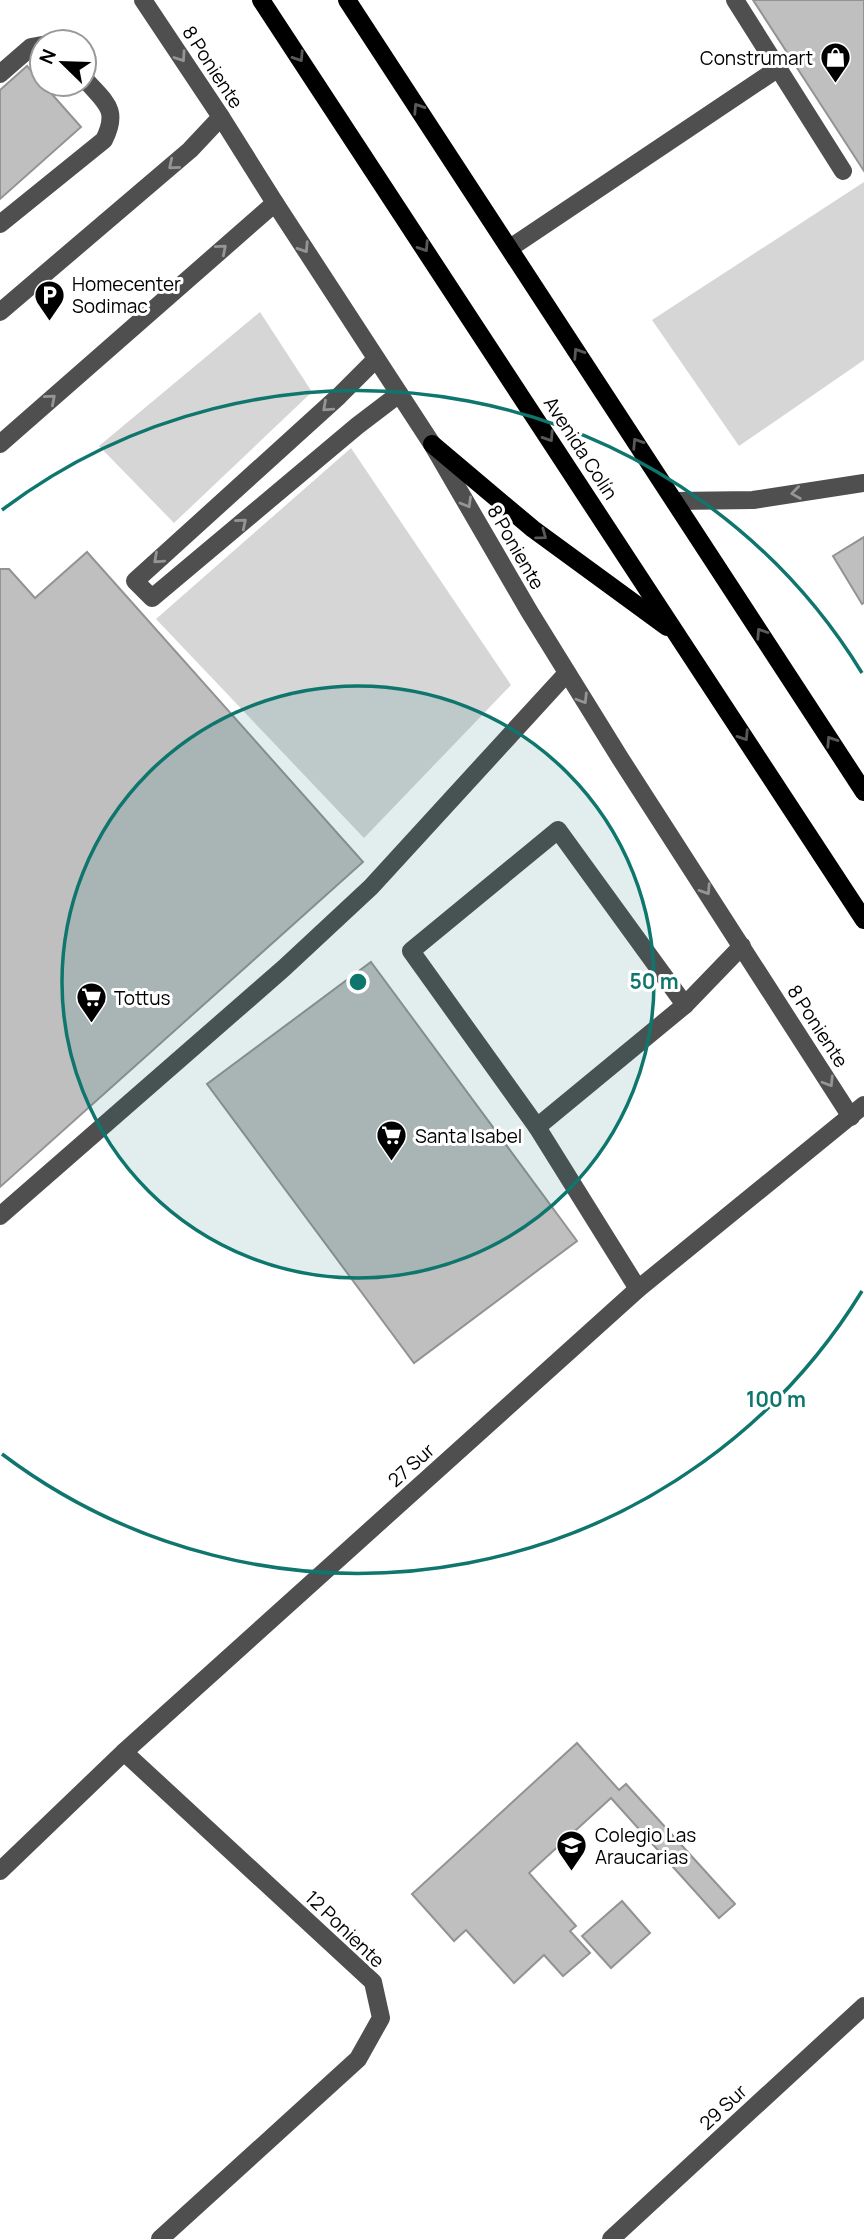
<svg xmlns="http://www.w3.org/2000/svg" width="864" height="2239" viewBox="0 0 864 2239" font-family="Manrope,sans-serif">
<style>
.green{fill:#d6d6d6}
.building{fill:#bfbfbf;stroke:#939393;stroke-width:2}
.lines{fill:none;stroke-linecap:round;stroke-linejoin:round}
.minor{stroke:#4f4f4f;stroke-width:18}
.major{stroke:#000;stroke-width:18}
.oneway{stroke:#959595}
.oneway2{stroke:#595959}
.ring{fill:none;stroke:#0f766e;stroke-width:3.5}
.labels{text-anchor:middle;stroke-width:6;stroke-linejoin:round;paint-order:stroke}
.poi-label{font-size:19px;fill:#000;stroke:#fff;text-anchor:start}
.street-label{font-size:19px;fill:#000;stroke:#fff}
.centre{fill:#0f766e;stroke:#fff;stroke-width:3.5}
.ring-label{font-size:21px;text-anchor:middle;font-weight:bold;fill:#0f766e;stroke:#fff;stroke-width:6;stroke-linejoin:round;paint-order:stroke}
</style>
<rect width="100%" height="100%" fill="#fff"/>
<!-- green -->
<g class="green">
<path d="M864 182V360L739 446 652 320Z"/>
<path d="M260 312 312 392 174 523 99 446Z"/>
<path d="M351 448 511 685 364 838 156 619Z"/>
</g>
<!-- building -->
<g class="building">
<path d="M753 0H864V171Z"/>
<path d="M27 66 81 127 0 199V90Z"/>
<path d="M864 537V603L862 604 833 556Z"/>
<path d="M87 552 363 862 0 1187V569H9L35 598Z"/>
<path d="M371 962 577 1241 414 1363 207 1084Z"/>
<path d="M577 1743 619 1790 626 1784 735 1904 719 1918 611 1798 529 1873 576 1926 570 1931 590 1953 563 1976 544 1955 514 1983 466 1930 454 1941 412 1894Z"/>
<path d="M622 1901 650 1933 611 1968 582 1936Z"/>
</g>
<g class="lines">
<!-- minor -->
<g class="minor">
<path d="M143 0 221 117 275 203 432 444 529 611 620 758 851 1117"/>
<path d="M735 0 843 171"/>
<path d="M0 74 31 47 42 45"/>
<path d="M0 224 104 140C120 108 104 102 84 78"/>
<path d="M510 248 777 69"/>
<path d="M0 312 190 150 221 117"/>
<path d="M376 359 339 396 135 581 152 598 357 426 399 394"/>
<path d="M0 444 275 203"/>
<path d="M675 501 753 500 864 483"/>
<path d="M537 1127 685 1005 742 946"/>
<path d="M0 1216 284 968 371 887 567 673"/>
<path d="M638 1289 537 1127 411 951 558 830 685 1005"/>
<path d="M124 1752 373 1982 381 2018 358 2059 160 2239"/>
<path d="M0 1871 124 1752 638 1289 864 1105"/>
<path d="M611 2239 864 2006"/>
</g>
<!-- major -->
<g class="major">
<path d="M261 0 864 920"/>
<path d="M347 0 864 792"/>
<path d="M432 444 533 529 667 627"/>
</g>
</g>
<!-- one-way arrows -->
<defs><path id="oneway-chevron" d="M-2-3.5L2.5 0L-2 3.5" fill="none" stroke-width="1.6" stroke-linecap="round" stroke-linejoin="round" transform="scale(1.75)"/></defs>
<g class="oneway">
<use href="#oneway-chevron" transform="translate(181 57) rotate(56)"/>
<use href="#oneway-chevron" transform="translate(173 165) rotate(140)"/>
<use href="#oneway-chevron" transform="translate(304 248) rotate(57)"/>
<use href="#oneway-chevron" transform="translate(222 249) rotate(-41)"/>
<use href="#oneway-chevron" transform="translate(51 399) rotate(-41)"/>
<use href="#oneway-chevron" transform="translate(327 407) rotate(138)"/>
<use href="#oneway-chevron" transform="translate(796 493) rotate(172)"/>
<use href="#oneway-chevron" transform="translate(467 503) rotate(60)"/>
<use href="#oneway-chevron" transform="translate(242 523) rotate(-40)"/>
<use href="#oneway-chevron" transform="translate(158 559) rotate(138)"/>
<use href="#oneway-chevron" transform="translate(583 699) rotate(58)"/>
<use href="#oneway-chevron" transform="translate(706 890) rotate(57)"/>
<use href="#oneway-chevron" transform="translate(829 1082) rotate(58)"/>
</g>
<g class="oneway2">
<use href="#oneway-chevron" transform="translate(299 57) rotate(57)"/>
<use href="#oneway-chevron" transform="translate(418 108) rotate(-123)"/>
<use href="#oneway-chevron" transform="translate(424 247) rotate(57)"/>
<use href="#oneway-chevron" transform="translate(578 353) rotate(-123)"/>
<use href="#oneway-chevron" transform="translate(549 437) rotate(57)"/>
<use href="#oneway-chevron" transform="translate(637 443) rotate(-123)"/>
<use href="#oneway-chevron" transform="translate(542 535) rotate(36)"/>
<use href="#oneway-chevron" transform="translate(761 633) rotate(-123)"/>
<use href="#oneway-chevron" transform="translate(744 736) rotate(57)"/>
<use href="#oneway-chevron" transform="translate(831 741) rotate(-123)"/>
</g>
<!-- distance rings -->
<circle cx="358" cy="982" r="296" fill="#0f766e" fill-opacity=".12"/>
<g class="ring">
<circle cx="358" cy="982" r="296"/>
<path d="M862 1291A591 591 0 0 1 2 1454M2 510A591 591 0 0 1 862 673"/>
</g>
<!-- icons -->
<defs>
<symbol id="shop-pin" viewBox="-11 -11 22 30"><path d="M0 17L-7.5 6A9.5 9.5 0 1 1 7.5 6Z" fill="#000" stroke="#fff"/><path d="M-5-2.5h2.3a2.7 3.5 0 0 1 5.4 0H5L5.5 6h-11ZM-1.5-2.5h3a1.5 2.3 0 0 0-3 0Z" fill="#fff"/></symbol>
<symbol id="parking-pin" viewBox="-11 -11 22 30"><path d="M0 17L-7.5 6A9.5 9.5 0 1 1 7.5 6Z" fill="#000" stroke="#fff"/><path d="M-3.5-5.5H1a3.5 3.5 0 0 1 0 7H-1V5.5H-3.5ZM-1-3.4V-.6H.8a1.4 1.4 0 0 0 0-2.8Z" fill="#fff"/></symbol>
<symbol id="supermarket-pin" viewBox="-11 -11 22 30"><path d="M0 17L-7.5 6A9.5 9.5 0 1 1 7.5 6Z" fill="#000" stroke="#fff"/><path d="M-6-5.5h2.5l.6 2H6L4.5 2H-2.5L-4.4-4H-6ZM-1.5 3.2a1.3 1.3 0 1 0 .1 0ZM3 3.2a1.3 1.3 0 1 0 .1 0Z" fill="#fff"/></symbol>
<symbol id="school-pin" viewBox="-11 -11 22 30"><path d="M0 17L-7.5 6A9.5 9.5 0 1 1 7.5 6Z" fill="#000" stroke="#fff"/><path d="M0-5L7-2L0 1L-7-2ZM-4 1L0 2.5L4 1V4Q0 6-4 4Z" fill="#fff"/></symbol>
</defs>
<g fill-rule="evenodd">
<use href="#shop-pin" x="818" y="40" width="35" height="47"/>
<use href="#parking-pin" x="32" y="278" width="35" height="47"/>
<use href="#supermarket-pin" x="74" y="980" width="35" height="47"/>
<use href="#supermarket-pin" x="374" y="1118" width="35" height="47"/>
<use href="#school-pin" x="554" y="1828" width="35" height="47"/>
</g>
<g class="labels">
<!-- poi labels -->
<g class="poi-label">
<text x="813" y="65" text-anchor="end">Construmart</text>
<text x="72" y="291">Homecenter<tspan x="72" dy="22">Sodimac</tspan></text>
<text x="114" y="1005">Tottus</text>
<text x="415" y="1143">Santa Isabel</text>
<text x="595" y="1842">Colegio Las<tspan x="595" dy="22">Araucarias</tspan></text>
</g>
<!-- street labels -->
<g class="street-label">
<text transform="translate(213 67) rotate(57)" y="7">8 Poniente</text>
<text transform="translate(581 448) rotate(57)" y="7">Avenida Colín</text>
<text transform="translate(516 547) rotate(60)" y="7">8 Poniente</text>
<text transform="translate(818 1026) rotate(57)" y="7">8 Poniente</text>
<text transform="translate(411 1465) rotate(-42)" y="7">27 Sur</text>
<text transform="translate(345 1929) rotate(44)" y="7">12 Poniente</text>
<text transform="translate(723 2107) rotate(-43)" y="7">29 Sur</text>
</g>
</g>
<circle cx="358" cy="982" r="10" class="centre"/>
<g class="ring-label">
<text x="654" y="989">50 m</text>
<text x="776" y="1407">100 m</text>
</g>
<!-- north arrow -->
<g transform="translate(63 63) rotate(293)"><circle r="33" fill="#ffffff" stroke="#999999" stroke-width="2"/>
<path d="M0-5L12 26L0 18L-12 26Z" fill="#000000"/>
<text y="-10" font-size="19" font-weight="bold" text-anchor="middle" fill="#000000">N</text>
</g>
</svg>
